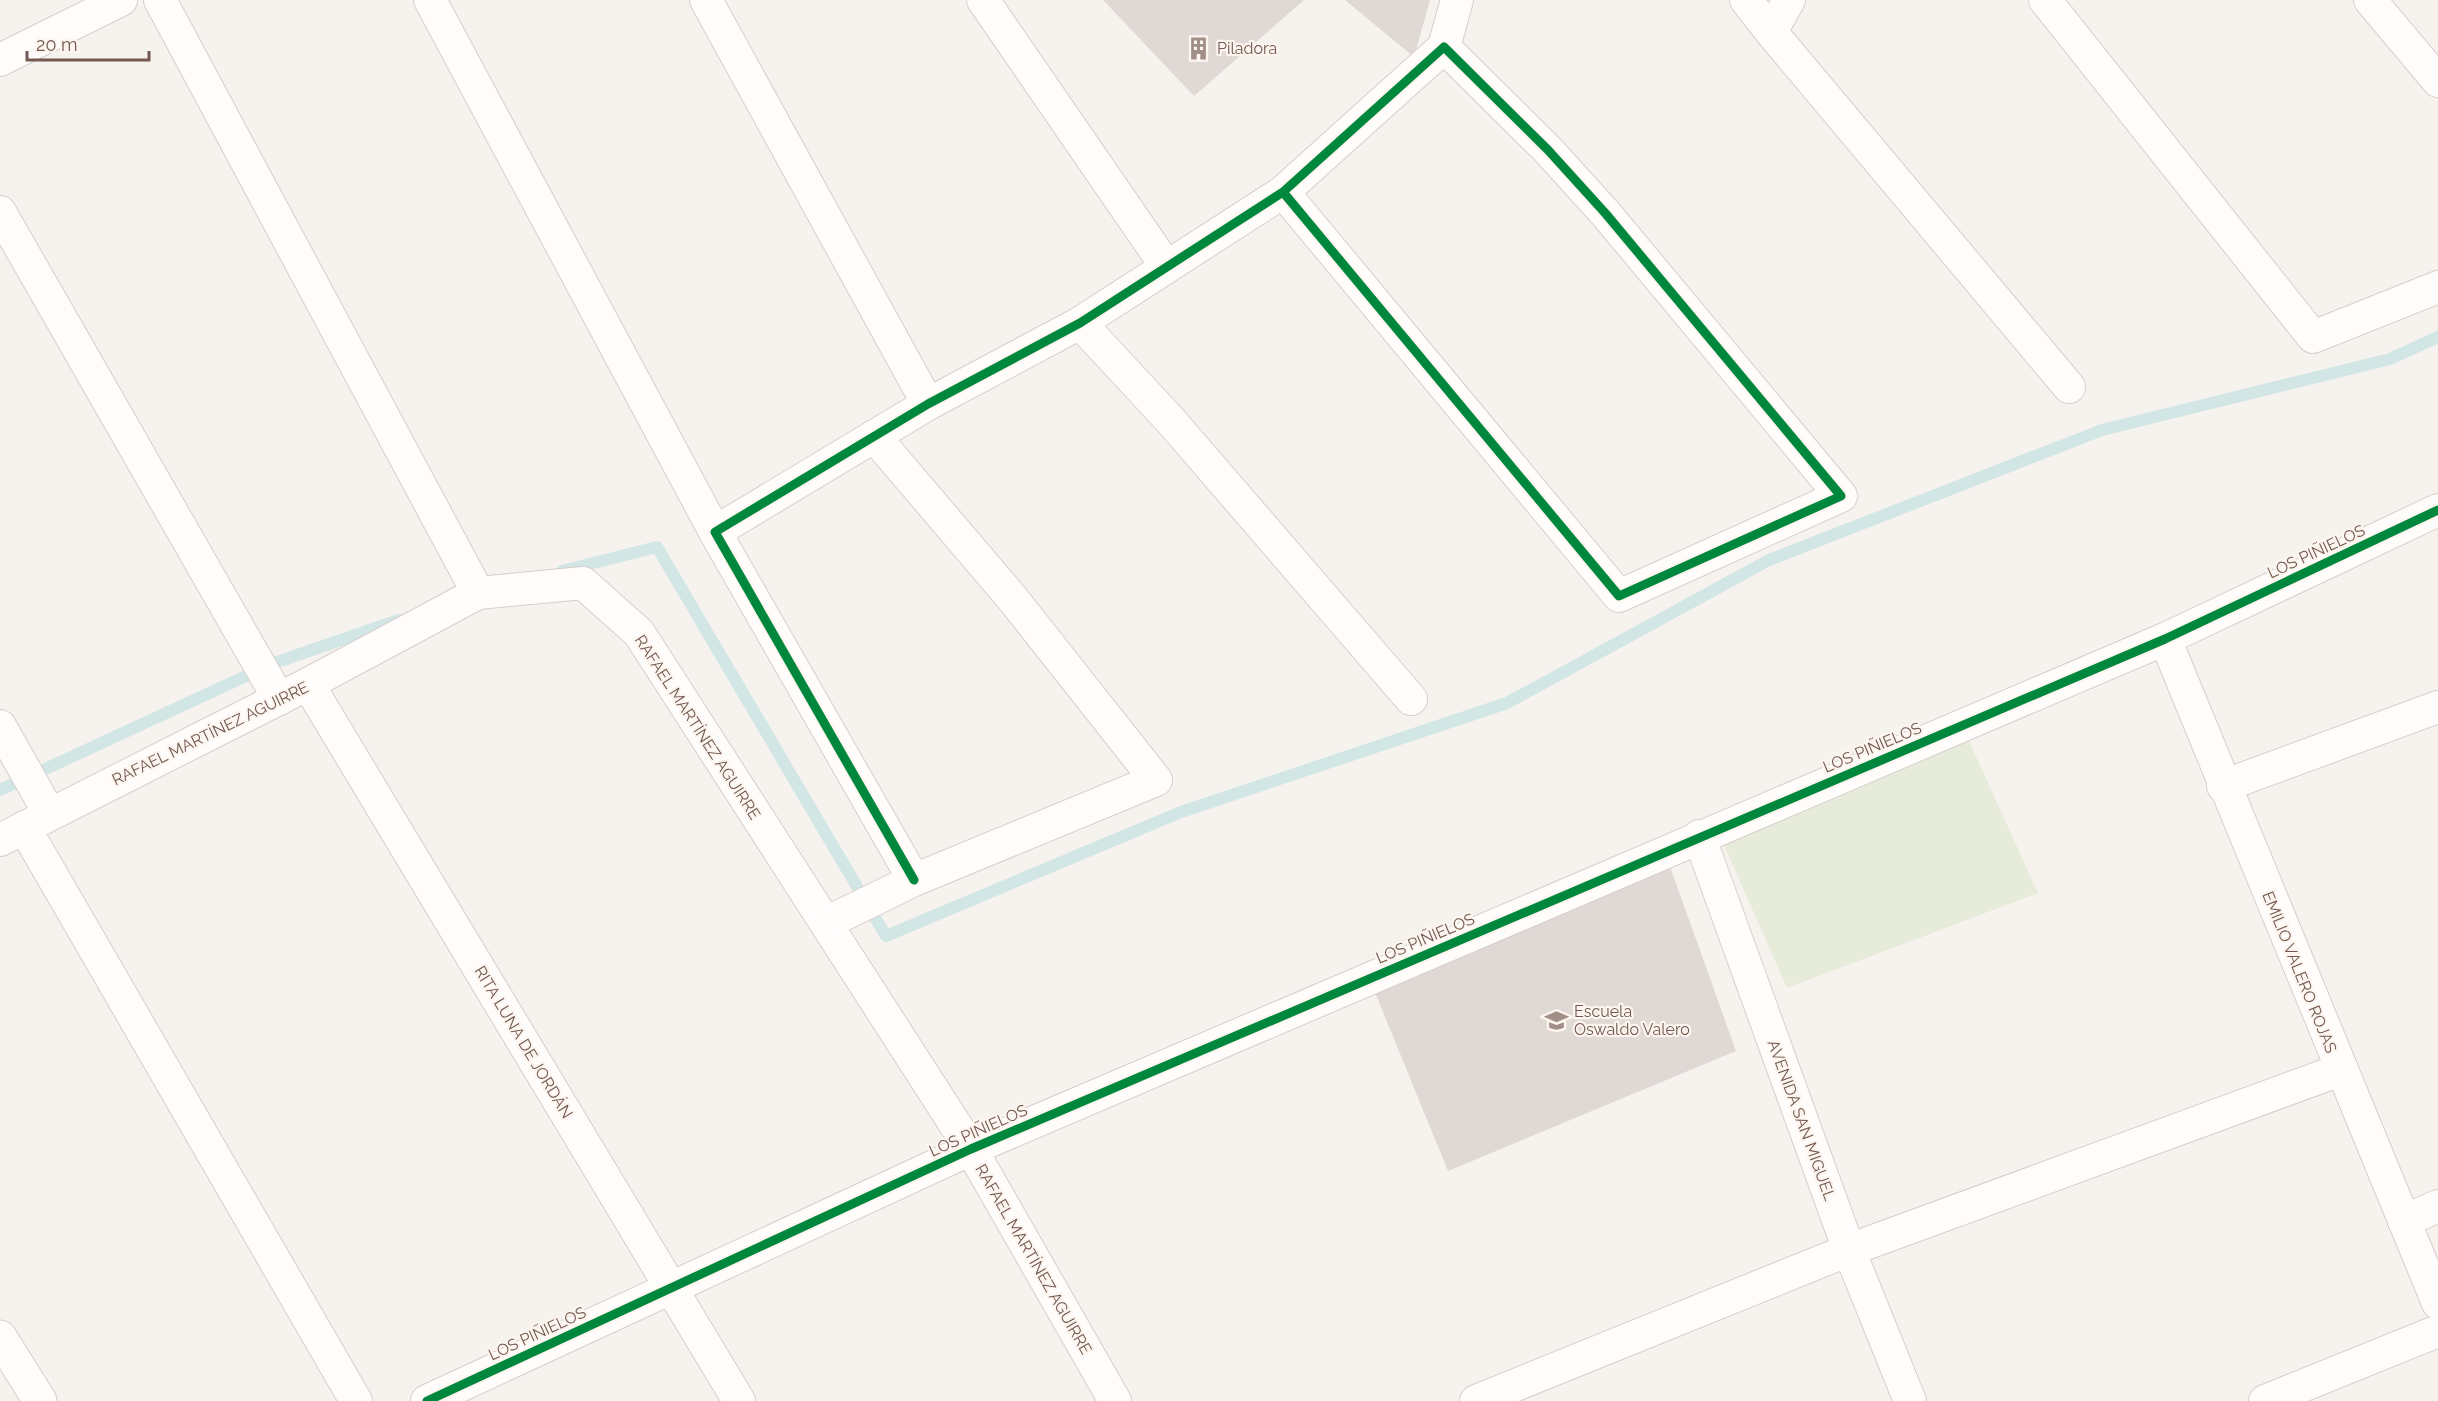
<svg xmlns="http://www.w3.org/2000/svg" width="2438" height="1401" viewBox="0 0 2438 1401" font-family="Raleway,sans-serif">
<style>
.green{fill:#e6ebda}
.lines{fill:none;stroke-linecap:round;stroke-linejoin:round}
.stream{stroke:#d1e6e5;stroke-width:12}
.building{fill:#dfd8d4}
.street-casing{stroke:#d6cfcc;stroke-width:34}
.secondary-casing{stroke:#d6ceca;stroke-width:35}
.street{stroke:#fefdfc;stroke-width:32}
.secondary{stroke:#fefdfc;stroke-width:33}
.cycleway-casing{stroke:#fdf6f0;stroke-width:13}
.cycleway{stroke:#00873e;stroke-width:9}
.labels{text-anchor:middle;stroke-width:4.5;stroke-linejoin:round;paint-order:stroke}
.poi-label{font-size:16px;fill:#725850;stroke:#fdf6f0;text-anchor:start}
.street-label{font-size:16px;fill:#725850;stroke:#fdf6f0}
</style>
<rect width="100%" height="100%" fill="#f6f2ee"/>
<!-- green -->
<path class="green" d="M1964 730 2038 893 1787 988 1720 836Z"/>
<g class="lines">
<!-- stream -->
<g class="stream">
<path d="M562 571 657 547 886 936 1181 812 1507 703 1769 560 2102 430 2390 359 2438 337"/>
<path d="M0 790 274 663 399 620"/>
</g>
</g>
<!-- building -->
<g class="building">
<path d="M1103 0H1304L1194 96Z"/>
<path d="M1345 0H1430L1414 57Z"/>
<path d="M1668 861 1736 1051 1448 1171 1374 990Z"/>
</g>
<g class="lines">
<defs>
<g id="street">
<path d="M160 0 478 593"/>
<path d="M430 0 715 532"/>
<path d="M706 0 928 404"/>
<path d="M983 0 1166 266"/>
<path d="M1746 0 1771 32"/>
<path d="M1789 0 1771 32 2069 387"/>
<path d="M2045 0 2313 337 2438 287"/>
<path d="M2370 0 2438 81"/>
<path d="M1444 47 1457 0"/>
<path d="M0 60 121 0"/>
<path d="M0 212 279 699"/>
<path d="M1080 323 1171 421 1411 699"/>
<path d="M2165 639 2438 1303"/>
<path d="M308 684 739 1401"/>
<path d="M0 726 49 813"/>
<path d="M2223 786 2438 707"/>
<path d="M24 827 356 1401"/>
<path d="M1699 836 1849 1250 1910 1401"/>
<path d="M0 840 308 684 478 593 583 583 639 633 971 1149 1115 1401"/>
<path d="M914 880 715 532 928 404 1080 323 1283 192 1619 596 1841 496 1606 214 1548 150 1444 47 1283 192"/>
<path d="M826 923 914 880 1156 780 1012 598 874 436"/>
<path d="M2404 1221 2438 1206"/>
<path d="M427 1401 971 1149 2165 639 2438 510"/>
<path d="M1476 1401 1849 1250 2340 1070"/>
<path d="M2265 1401 2438 1331"/>
</g>
<path id="secondary" d="M0 1337 40 1401"/>
</defs>
<!-- street casing -->
<use href="#street" class="street-casing"/>
<!-- secondary casing -->
<use href="#secondary" class="secondary-casing"/>
<!-- street -->
<use href="#street" class="street"/>
<!-- secondary -->
<use href="#secondary" class="secondary"/>
<defs>
<g id="cycleway">
<path d="M914 880 715 532 928 404 1080 323 1283 192 1619 596 1841 496 1606 214 1548 150 1444 47 1283 192"/>
<path d="M427 1401 971 1149 2165 639 2438 510"/>
</g>
</defs>
<!-- cycleway casing -->
<use href="#cycleway" class="cycleway-casing"/>
<!-- cycleway -->
<use href="#cycleway" class="cycleway"/>
</g>
<!-- icons -->
<defs>
<symbol id="building-bare" viewBox="-9 -9 18 18"><path d="M-4-6H4V6H1V3H-1V6H-4ZM-2.5-4.3h1.7v1.8h-1.7ZM.8-4.3h1.7v1.8H.8ZM-2.5-1h1.7V.8h-1.7ZM.8-1h1.7V.8H.8Z" fill="#a08e87" stroke="#fdf6f0" stroke-width="2.5" paint-order="stroke"/></symbol>
<symbol id="school-bare" viewBox="-9 -9 18 18"><path d="M0-5L7-2L0 1L-7-2ZM-4 1L0 2.5L4 1V4Q0 6-4 4Z" fill="#a08e87" stroke="#fdf6f0" stroke-width="2.5" paint-order="stroke"/></symbol>
</defs>
<g fill-rule="evenodd">
<use href="#building-bare" x="1182" y="32" width="33" height="33"/>
<use href="#school-bare" x="1540" y="1004" width="33" height="33"/>
</g>
<g class="labels">
<!-- poi labels -->
<g class="poi-label">
<text x="1217" y="54">Piladora</text>
<text x="1574" y="1017">Escuela<tspan x="1574" dy="18">Oswaldo Valero</tspan></text>
</g>
<!-- street labels -->
<g class="street-label">
<text transform="translate(2316 551) rotate(-25)" y="6">LOS PIÑIELOS</text>
<text transform="translate(698 727) rotate(57)" y="6">RAFAEL MARTÍNEZ AGUIRRE</text>
<text transform="translate(210 733) rotate(-26)" y="6">RAFAEL MARTÍNEZ AGUIRRE</text>
<text transform="translate(1872 747) rotate(-23)" y="6">LOS PIÑIELOS</text>
<text transform="translate(1425 938) rotate(-23)" y="6">LOS PIÑIELOS</text>
<text transform="translate(2300 972) rotate(68)" y="6">EMILIO VALERO ROJAS</text>
<text transform="translate(524 1042) rotate(59)" y="6">RITA LUNA DE JORDÁN</text>
<text transform="translate(1802 1120) rotate(70)" y="6">AVENIDA SAN MIGUEL</text>
<text transform="translate(978 1130) rotate(-24)" y="6">LOS PIÑIELOS</text>
<text transform="translate(1034 1259) rotate(60)" y="6">RAFAEL MARTÍNEZ AGUIRRE</text>
<text transform="translate(537 1333) rotate(-25)" y="6">LOS PIÑIELOS</text>
</g>
</g>
<!-- scale -->
<path d="M27 51v9h122v-9" fill="none" stroke="#725850" stroke-width="3"/>
<text x="36" y="51" font-size="18" fill="#725850" stroke="#fdf6f0" stroke-width="4.5" paint-order="stroke">20 m</text>
</svg>
